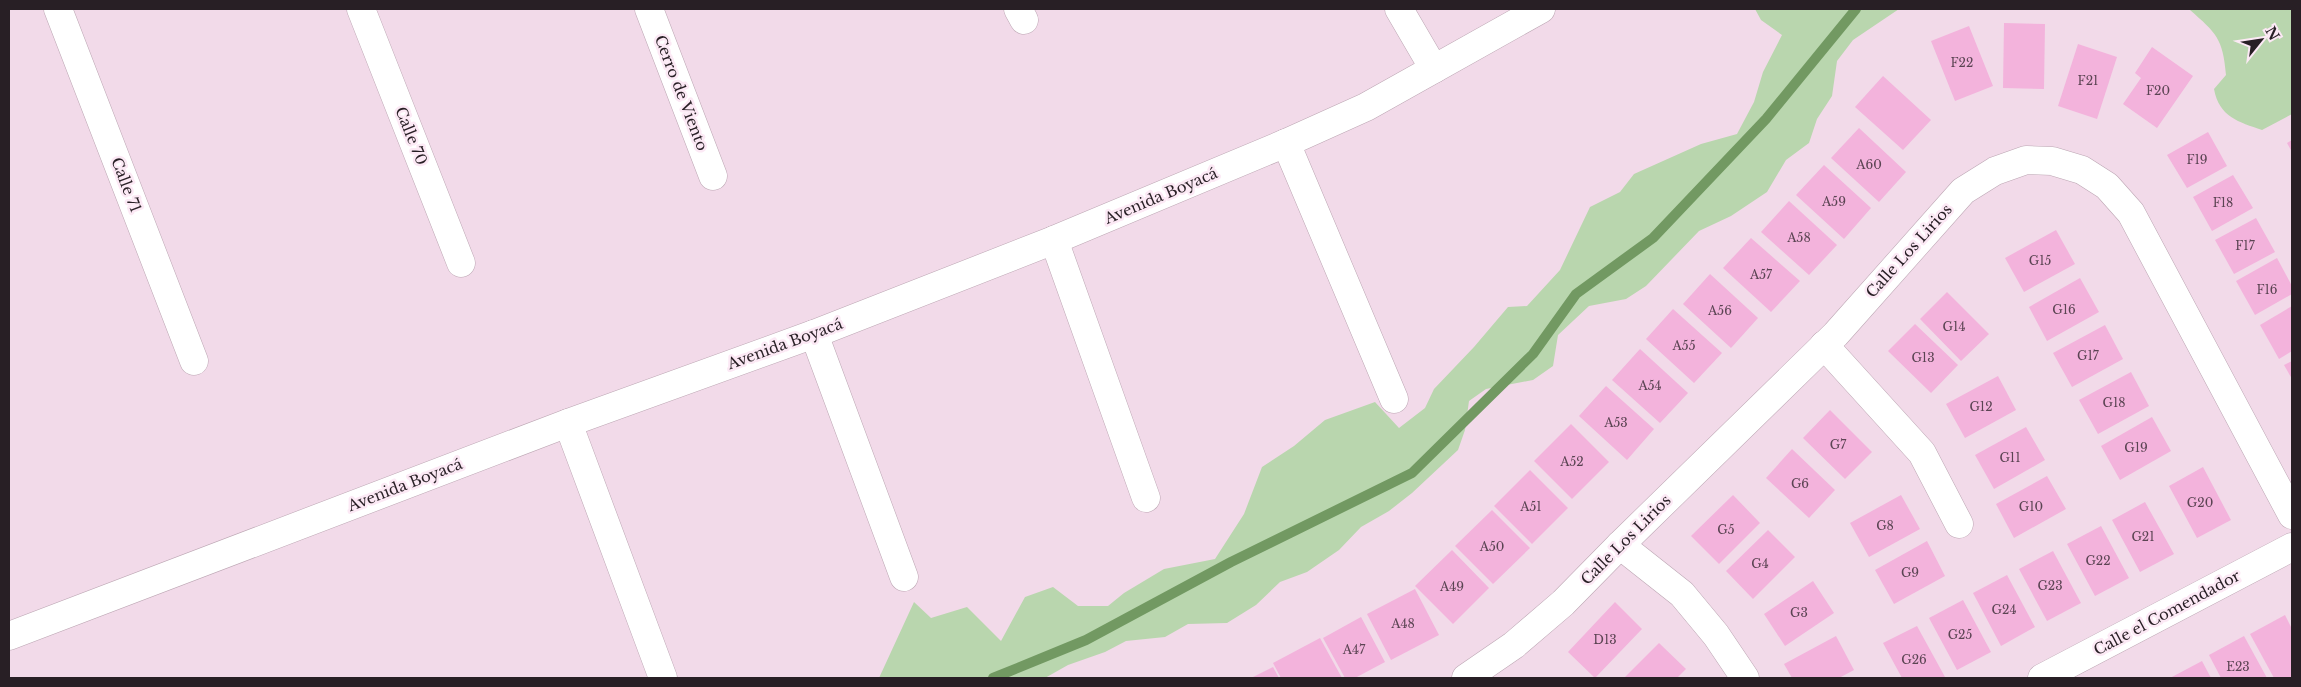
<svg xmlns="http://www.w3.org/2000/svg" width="2301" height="687" viewBox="0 0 2301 687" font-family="'Libre Baskerville',serif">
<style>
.green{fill:#b9d6ae}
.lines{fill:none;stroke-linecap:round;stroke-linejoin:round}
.stream{stroke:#729962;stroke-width:10}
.building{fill:#f3b3dc}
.minor-casing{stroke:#bca6b3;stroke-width:29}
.minor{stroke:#fff;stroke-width:28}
.labels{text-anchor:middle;stroke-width:5;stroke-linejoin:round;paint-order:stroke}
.number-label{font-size:12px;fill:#5b4453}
.street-label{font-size:15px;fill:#281f25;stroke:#fce9f5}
</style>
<rect width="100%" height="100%" fill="#f2dae9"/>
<!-- green -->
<g class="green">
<path d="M1755 9H1899L1853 40 1837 61 1832 96 1817 119 1809 143 1786 160 1767 192 1731 216 1699 231 1646 286 1626 299 1589 306 1558 335 1553 366 1533 380 1486 389 1469 401 1465 430 1458 450 1412 493 1389 511 1361 527 1339 550 1307 572 1280 582 1256 605 1227 623 1188 624 1165 637 1126 641 1105 652 1068 665 1045 678H879L914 602 931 618 967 607 1001 641 1025 597 1053 587 1078 606H1108L1124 593 1164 569 1215 559 1244 514 1262 467 1294 446 1325 420 1375 402 1399 428 1425 408 1434 389 1474 347 1508 307 1527 306 1560 270 1590 207 1620 192 1634 174 1701 144 1737 134 1754 102 1763 72 1782 35 1761 20Z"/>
<path d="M2186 9H2292V114L2262 130C2239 122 2219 117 2214 89L2226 75C2223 38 2216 33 2190 10Z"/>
</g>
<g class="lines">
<!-- stream -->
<path class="stream" d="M993 678 1086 640 1231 562 1412 473 1533 354 1576 294 1653 238 1766 119 1856 9"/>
</g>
<!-- building -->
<g class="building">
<path d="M2004 23 2045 24 2044 89 2003 88Z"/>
<path d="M1969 26 1993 86 1955 101 1931 41Z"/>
<path d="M2078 44 2117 57 2097 119 2058 106Z"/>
<path d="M2152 47 2193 76 2157 128 2123 104 2141 78 2135 73Z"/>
<path d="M1883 76 1931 120 1903 150 1855 107Z"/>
<path d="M1859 128 1906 172 1879 202 1831 158Z"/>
<path d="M2208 132 2227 166 2187 188 2167 155Z"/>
<path d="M2292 140V152L2287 143Z"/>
<path d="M1824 165 1871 208 1844 239 1796 195Z"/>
<path d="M2233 175 2253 208 2212 231 2193 197Z"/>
<path d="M1789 201 1837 245 1809 275 1761 232Z"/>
<path d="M2256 218 2275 252 2234 274 2215 240Z"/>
<path d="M2056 230 2075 264 2024 292 2005 258Z"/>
<path d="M1751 238 1800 281 1771 312 1723 268Z"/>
<path d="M2277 258 2292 286V294L2255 315 2236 281Z"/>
<path d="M1710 274 1758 318 1731 348 1683 304Z"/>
<path d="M2080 278 2099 312 2047 341 2029 307Z"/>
<path d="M1947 292 1989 334 1961 361 1920 319Z"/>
<path d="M2292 306V351L2279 359 2260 325Z"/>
<path d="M1673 309 1722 353 1694 383 1646 339Z"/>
<path d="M1915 324 1958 365 1931 393 1888 351Z"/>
<path d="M2105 325 2123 359 2072 387 2053 353Z"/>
<path d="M1640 349 1688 393 1660 423 1612 380Z"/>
<path d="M2292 361V379L2284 365Z"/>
<path d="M2131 372 2149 406 2098 434 2079 400Z"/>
<path d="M1998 376 2016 410 1965 438 1946 404Z"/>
<path d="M1606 386 1654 429 1627 460 1579 416Z"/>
<path d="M1830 410 1872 452 1845 479 1803 438Z"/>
<path d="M2152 417 2171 451 2120 480 2101 446Z"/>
<path d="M1571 424 1609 462 1572 499 1534 461Z"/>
<path d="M2026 427 2045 460 1994 489 1975 455Z"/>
<path d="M1792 449 1835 490 1809 518 1766 478Z"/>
<path d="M2203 467 2231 520 2197 538 2169 486Z"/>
<path d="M1530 470 1568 508 1532 544 1494 506Z"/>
<path d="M2047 476 2066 509 2014 538 1996 504Z"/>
<path d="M1733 495 1760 523 1719 564 1691 536Z"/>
<path d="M1901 495 1920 529 1869 557 1850 523Z"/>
<path d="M2145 502 2174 554 2140 572 2112 520Z"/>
<path d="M1492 510 1530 548 1493 584 1455 546Z"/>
<path d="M2101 526 2129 578 2095 596 2067 544Z"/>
<path d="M1768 530 1795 557 1753 599 1726 571Z"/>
<path d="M1927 541 1945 576 1894 604 1875 570Z"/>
<path d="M1452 550 1489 588 1453 624 1415 586Z"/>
<path d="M2053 551 2081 603 2047 621 2019 569Z"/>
<path d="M2007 575 2035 627 2001 646 1973 593Z"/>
<path d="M1813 581 1834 613 1785 646 1764 614Z"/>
<path d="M1415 589 1439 635 1391 660 1367 614Z"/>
<path d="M1963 600 1991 652 1957 670 1929 618Z"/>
<path d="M1615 602 1642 629 1595 678 1568 652Z"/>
<path d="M2285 615 2292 629V677L2274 678 2250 634Z"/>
<path d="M1361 617 1385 662 1355 678H1345L1323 638Z"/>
<path d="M1917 626 1945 677 1943 678H1902L1883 643Z"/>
<path d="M1836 636 1854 670 1839 678H1792L1784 664Z"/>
<path d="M2244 636 2267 678H2221L2209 655Z"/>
<path d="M1320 638 1342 678H1281L1273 663Z"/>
<path d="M1659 643 1686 669 1677 678H1624Z"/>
<path d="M2202 661 2211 678H2170Z"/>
<path d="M1273 667 1279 678H1251Z"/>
</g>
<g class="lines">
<defs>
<g id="minor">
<path d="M58 9 194 361"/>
<path d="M361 9 461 263"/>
<path d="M649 9 713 176"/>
<path d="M1018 9 1024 20"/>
<path d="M1399 9 1434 69"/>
<path d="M1286 143 1394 399"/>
<path d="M1054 240 1146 498"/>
<path d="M814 334 904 577"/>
<path d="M1824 345 1922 453 1959 524"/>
<path d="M568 423 663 678"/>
<path d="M1620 545 1682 594 1716 635 1745 678"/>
<path d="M9 636 568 423 814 334 1054 240 1286 143 1366 107 1541 9"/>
<path d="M1466 678 1514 645 1563 603 1620 545 1836 334 1963 191 1995 171 2026 160 2052 161 2082 170 2107 186 2131 213 2292 515"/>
<path d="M2042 678 2292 547"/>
</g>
</defs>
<!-- minor casing -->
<use href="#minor" class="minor-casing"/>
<!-- minor -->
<use href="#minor" class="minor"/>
</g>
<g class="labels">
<!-- number labels -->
<g class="number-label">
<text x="1962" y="67">F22</text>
<text x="2088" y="85">F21</text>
<text x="2158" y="95">F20</text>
<text x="2197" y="164">F19</text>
<text x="1869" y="169">A60</text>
<text x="1834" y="206">A59</text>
<text x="2223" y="207">F18</text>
<text x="1799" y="242">A58</text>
<text x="2245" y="250">F17</text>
<text x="2040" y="265">G15</text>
<text x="1761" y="279">A57</text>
<text x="2267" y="294">F16</text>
<text x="2064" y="314">G16</text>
<text x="1720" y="315">A56</text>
<text x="1954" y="331">G14</text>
<text x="1684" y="350">A55</text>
<text x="2088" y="360">G17</text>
<text x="1923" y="362">G13</text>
<text x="1650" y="390">A54</text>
<text x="2114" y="407">G18</text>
<text x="1981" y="411">G12</text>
<text x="1616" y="427">A53</text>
<text x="1838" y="449">G7</text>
<text x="2136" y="452">G19</text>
<text x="2010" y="462">G11</text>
<text x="1572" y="466">A52</text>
<text x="1800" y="488">G6</text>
<text x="2200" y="507">G20</text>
<text x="1531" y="511">A51</text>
<text x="2031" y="511">G10</text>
<text x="1885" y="530">G8</text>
<text x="1726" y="534">G5</text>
<text x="2143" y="541">G21</text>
<text x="1492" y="551">A50</text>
<text x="2098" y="565">G22</text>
<text x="1760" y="568">G4</text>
<text x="1910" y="577">G9</text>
<text x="2050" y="590">G23</text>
<text x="1452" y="591">A49</text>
<text x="2004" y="614">G24</text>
<text x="1799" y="617">G3</text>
<text x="1403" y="628">A48</text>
<text x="1960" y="639">G25</text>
<text x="1605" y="644">D13</text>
<text x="1354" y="654">A47</text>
<text x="1914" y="664">G26</text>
<text x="2238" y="671">E23</text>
</g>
<!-- street labels -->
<g class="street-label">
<text transform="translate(681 93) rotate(69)" y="5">Cerro de Viento</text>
<text transform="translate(411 136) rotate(68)" y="5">Calle 70</text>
<text transform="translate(126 185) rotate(69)" y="5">Calle 71</text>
<text transform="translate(1161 196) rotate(-23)" y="5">Avenida Boyacá</text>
<text transform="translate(1909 251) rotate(-48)" y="5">Calle Los Lirios</text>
<text transform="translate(785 344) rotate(-20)" y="5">Avenida Boyacá</text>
<text transform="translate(405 485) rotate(-21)" y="5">Avenida Boyacá</text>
<text transform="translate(1626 540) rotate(-45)" y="5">Calle Los Lirios</text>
<text transform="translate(2167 613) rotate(-28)" y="5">Calle el Comendador</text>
</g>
</g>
<!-- border -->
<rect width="2301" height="687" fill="none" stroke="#281f25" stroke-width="20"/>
<!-- north arrow -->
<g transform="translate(2261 40) rotate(60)" stroke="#fce9f5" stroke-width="4" paint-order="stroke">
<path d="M0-4L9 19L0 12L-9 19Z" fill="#281f25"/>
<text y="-8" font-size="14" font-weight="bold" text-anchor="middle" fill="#281f25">N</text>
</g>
</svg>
